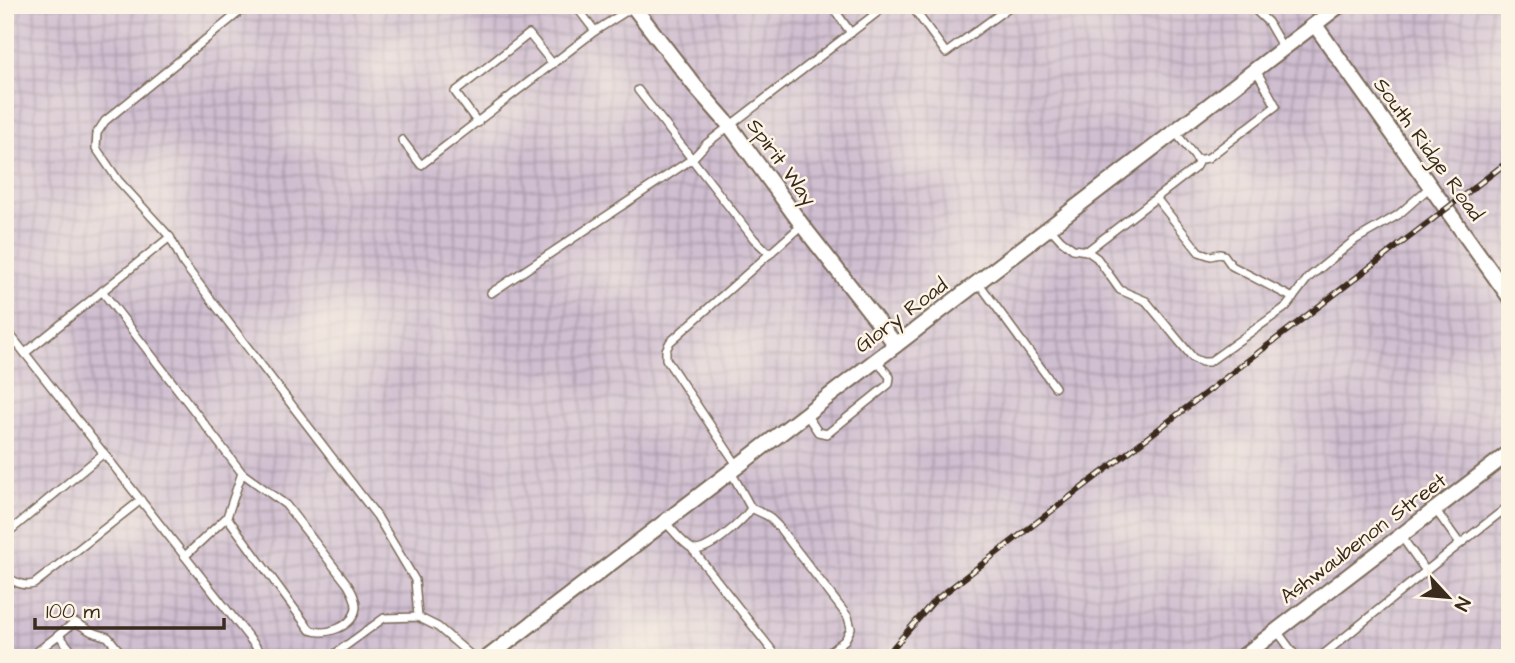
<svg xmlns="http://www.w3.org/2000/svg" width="1515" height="663" viewBox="0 0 1515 663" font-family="'Architects Daughter',sans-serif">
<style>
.industrial{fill:url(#industrial-grid)}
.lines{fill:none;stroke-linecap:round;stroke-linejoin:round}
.service-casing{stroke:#7b6a58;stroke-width:10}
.minor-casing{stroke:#7b6a58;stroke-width:18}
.service{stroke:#fff;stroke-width:7}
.minor{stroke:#fff;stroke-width:14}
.rail-casing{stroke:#3b2a1e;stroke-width:6}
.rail{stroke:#fcf5e5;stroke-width:3.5;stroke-dasharray:10;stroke-linecap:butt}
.labels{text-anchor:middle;stroke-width:5;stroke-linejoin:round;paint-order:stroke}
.street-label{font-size:21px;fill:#3b2a1e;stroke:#fcf5e5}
</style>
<defs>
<pattern id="industrial-grid" width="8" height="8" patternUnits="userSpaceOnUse" patternTransform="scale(1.75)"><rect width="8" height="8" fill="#cfbdd0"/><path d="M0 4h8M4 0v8" fill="none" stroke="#a99aa8"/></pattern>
</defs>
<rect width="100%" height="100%" fill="#fcf5e5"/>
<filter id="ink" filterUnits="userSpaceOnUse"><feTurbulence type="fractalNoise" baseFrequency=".0143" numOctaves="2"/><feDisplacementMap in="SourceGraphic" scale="14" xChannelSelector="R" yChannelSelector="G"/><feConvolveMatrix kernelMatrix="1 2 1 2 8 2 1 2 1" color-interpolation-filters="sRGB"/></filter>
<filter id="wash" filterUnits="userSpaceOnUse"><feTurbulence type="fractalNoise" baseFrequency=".00686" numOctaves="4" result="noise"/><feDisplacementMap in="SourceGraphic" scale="28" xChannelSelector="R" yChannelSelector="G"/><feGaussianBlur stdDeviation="1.57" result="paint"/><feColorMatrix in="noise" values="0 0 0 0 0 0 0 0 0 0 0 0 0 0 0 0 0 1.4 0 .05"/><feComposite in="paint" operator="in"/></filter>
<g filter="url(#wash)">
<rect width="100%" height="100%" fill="#f1e2c3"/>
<!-- industrial -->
<rect class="industrial" x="5" y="5" width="1505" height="653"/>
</g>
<g filter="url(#ink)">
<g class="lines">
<defs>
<g id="service">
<path d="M248 5 105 121 97 133 96 148 118 180 170 237 183 263 377 516 415 580 418 617"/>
<path d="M575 5 595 31 633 7"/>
<path d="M831 5 851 33"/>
<path d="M911 5 946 53 1012 5"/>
<path d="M1250 5 1268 22 1283 48"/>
<path d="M1317 5 1326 15"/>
<path d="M478 123 455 92 529 34 553 64"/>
<path d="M402 140 421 165 595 31"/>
<path d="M1197 160 1208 158 1276 106 1256 70"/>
<path d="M1156 198 1199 252 1211 256 1219 254 1224 255 1232 266 1293 298"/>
<path d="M1050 228 1061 240 1073 249 1087 251 1097 258 1120 290 1146 301 1193 358 1202 362H1209L1286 307 1308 278 1355 240 1398 215 1430 187"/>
<path d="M1087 251 1195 168 1198 163 1196 158 1175 132"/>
<path d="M770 254 754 239 692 159 706 144 887 5"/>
<path d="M978 282 1055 387"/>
<path d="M102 291 242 473 286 505 348 585C352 592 356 599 356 607 354 627 326 636 310 630L227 517 185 556"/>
<path d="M491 293 692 159 638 90"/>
<path d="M5 328 265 658"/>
<path d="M25 353 170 237"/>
<path d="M806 414 818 432 827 434 889 384 890 377 876 360"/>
<path d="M737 465 666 359V350L670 342 802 225"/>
<path d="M751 508 768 516 778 526 848 617 851 628 845 640 822 658"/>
<path d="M1435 509 1460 544 1510 505"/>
<path d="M227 517 242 473"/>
<path d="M665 522C673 530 683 544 693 549 705 555 746 519 751 508L731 472"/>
<path d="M5 535 104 453"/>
<path d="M1401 536 1426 571 1460 544"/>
<path d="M693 550 778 658"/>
<path d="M5 573C12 582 23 587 34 584L141 500"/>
<path d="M1277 631 1297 658"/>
<path d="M59 635 77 658"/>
<path d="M1324 654 1426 571"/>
<path d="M35 658 33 655 75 622 92 632 108 637 125 658"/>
<path d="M329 658 384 618 418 617 438 627 474 658"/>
</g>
<g id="minor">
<path d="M632 5 695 86 730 126 802 225 896 345"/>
<path d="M1315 25 1510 298"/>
<path d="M487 658 1340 5"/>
<path d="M1241 658 1510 452"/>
</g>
</defs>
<!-- service casing -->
<use href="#service" class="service-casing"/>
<!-- minor casing -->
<use href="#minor" class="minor-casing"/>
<!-- service -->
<use href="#service" class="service"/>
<!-- minor -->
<use href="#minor" class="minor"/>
<defs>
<path id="rail" d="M884 658 934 601 1510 160"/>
</defs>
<!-- rail casing -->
<use href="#rail" class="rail-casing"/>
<!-- rail -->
<use href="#rail" class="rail"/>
</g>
</g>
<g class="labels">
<!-- street labels -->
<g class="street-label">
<text transform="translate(1429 149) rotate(54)" y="7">South Ridge Road</text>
<text transform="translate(782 162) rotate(54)" y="7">Spirit Way</text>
<text transform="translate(901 315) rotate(-37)" y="7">Glory Road</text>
<text transform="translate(1363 538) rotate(-37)" y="7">Ashwaubenon Street</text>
</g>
</g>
<!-- margin -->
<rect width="1515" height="663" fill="none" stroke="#fcf5e5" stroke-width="28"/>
<!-- north arrow -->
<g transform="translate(1448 597) rotate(116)" stroke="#fcf5e5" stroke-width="5" paint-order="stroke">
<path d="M0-5L12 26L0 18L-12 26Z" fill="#3b2a1e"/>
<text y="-10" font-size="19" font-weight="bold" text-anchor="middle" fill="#3b2a1e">N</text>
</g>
<!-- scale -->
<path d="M35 618v10h189v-10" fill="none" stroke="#3b2a1e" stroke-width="3.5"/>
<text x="46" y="618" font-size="21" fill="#3b2a1e" stroke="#fcf5e5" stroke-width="5" paint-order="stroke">100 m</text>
</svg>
